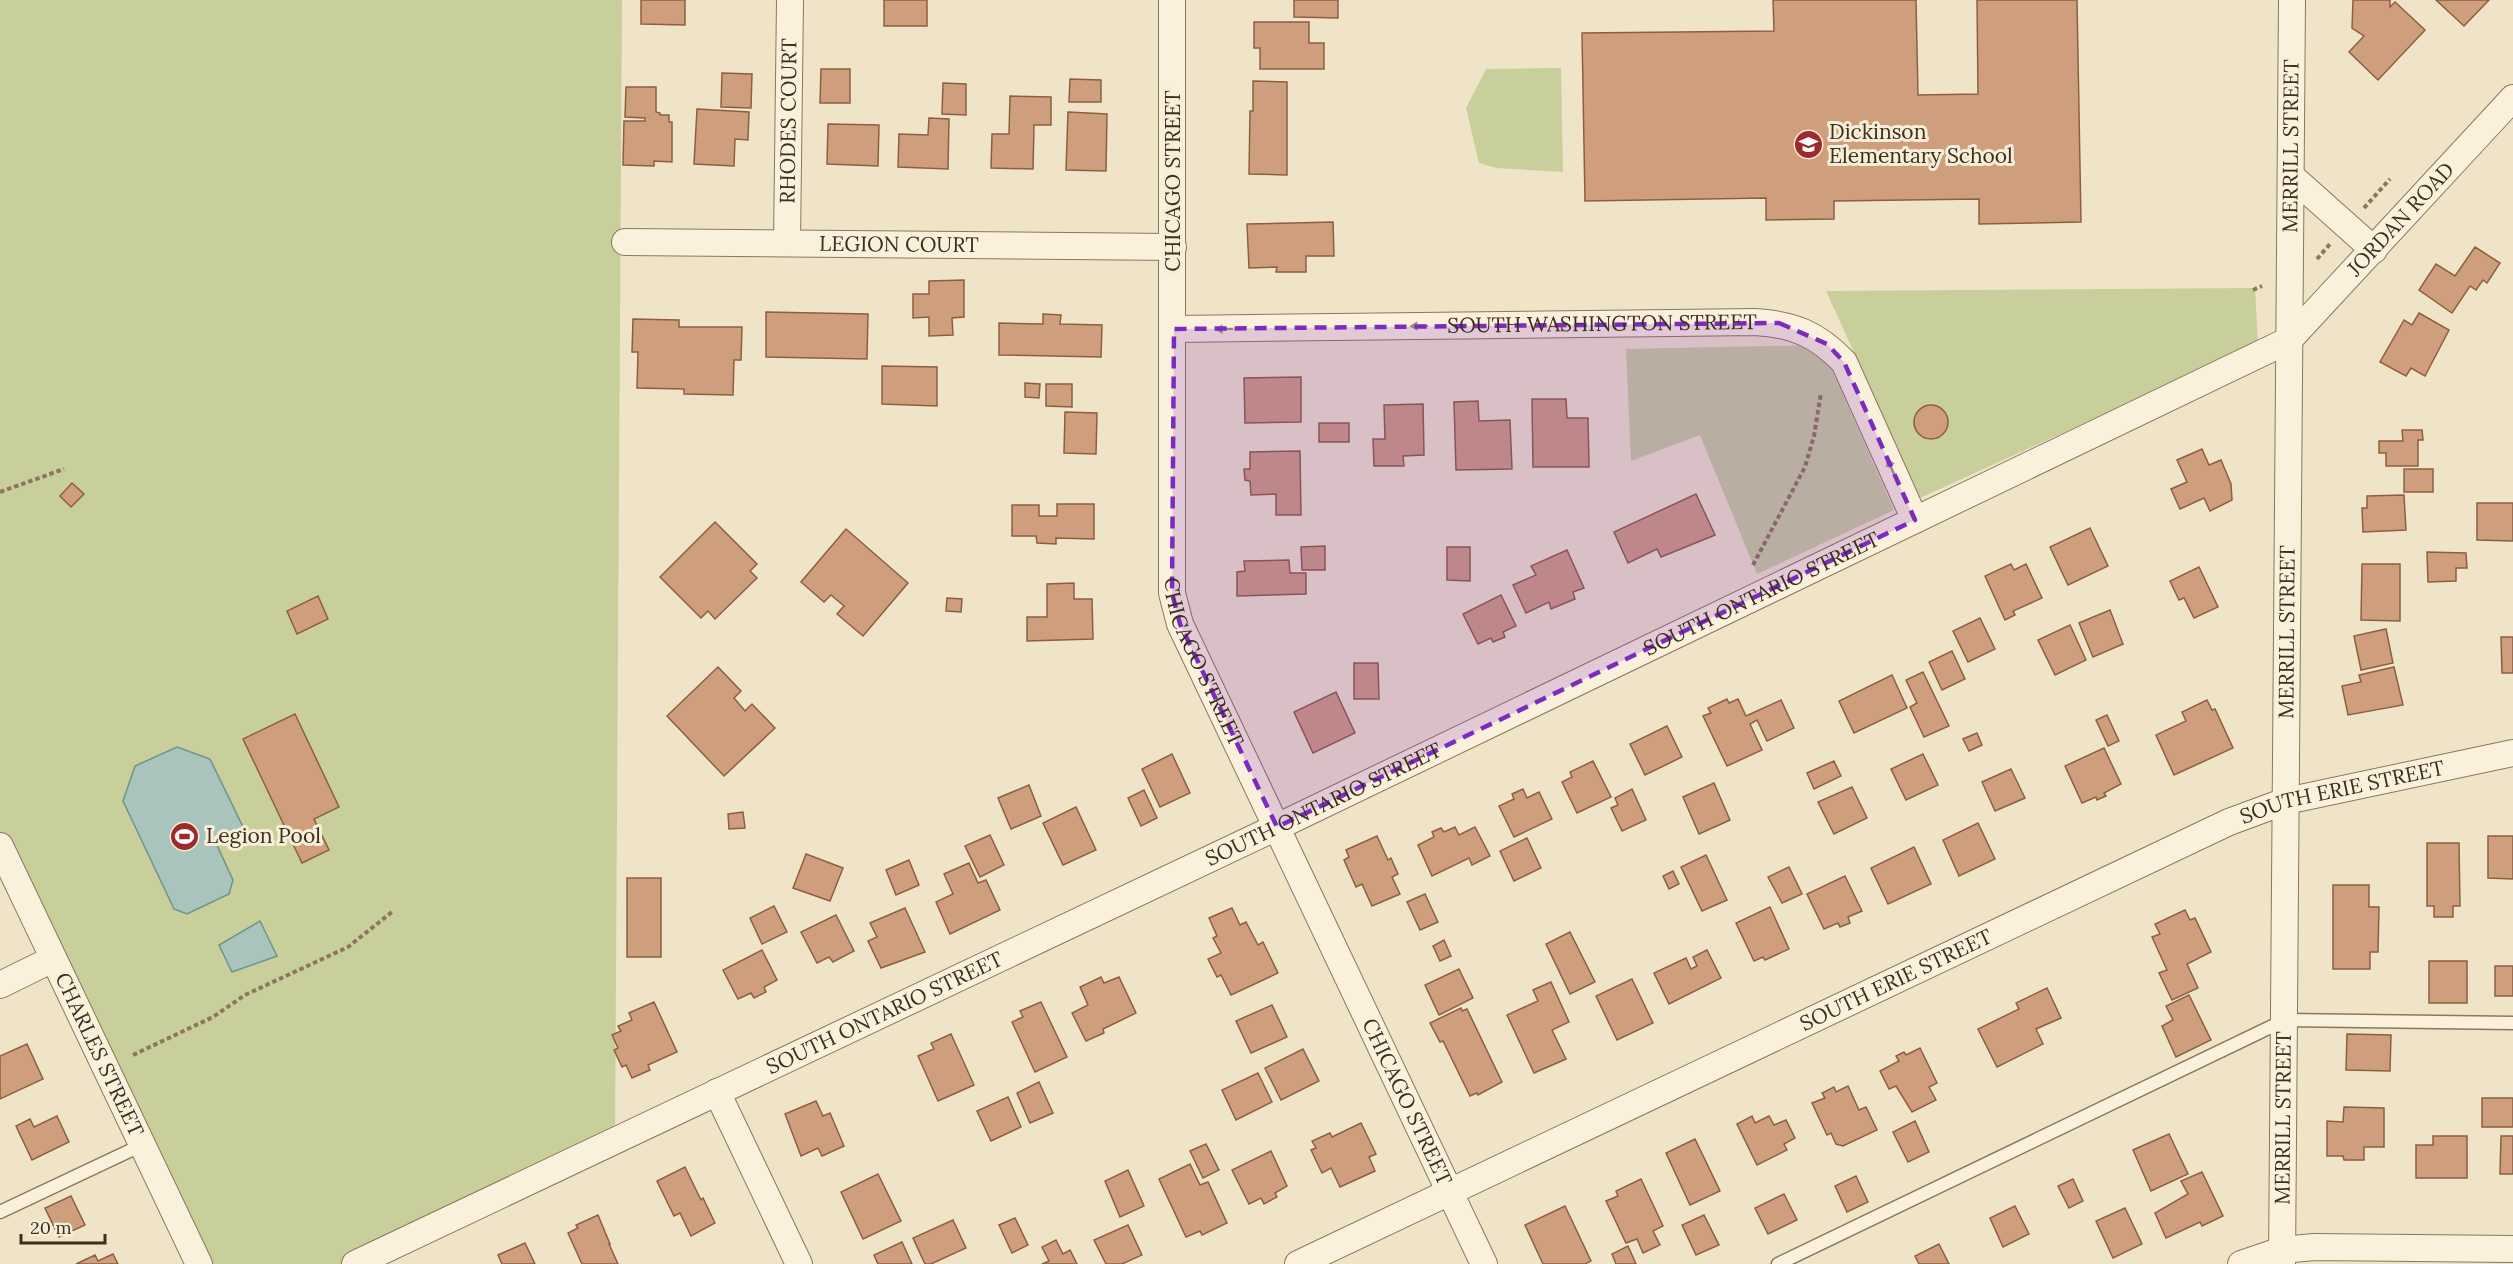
<svg xmlns="http://www.w3.org/2000/svg" width="2513" height="1264" viewBox="0 0 2513 1264" font-family="Lora,serif">
<style>
.green{fill:#c9cf9b}
.water{fill:#a9c4bc;stroke:#6f938a;stroke-width:1.5}
.building{fill:#cf9f7d;stroke:#8d5f41;stroke-width:1.5}
.lines{fill:none;stroke-linecap:round;stroke-linejoin:round}
.service-casing{stroke:#8d765c;stroke-width:15}
.minor-casing{stroke:#8d765c;stroke-width:28}
.path{stroke:#8d765c;stroke-width:4;stroke-dasharray:4.5 3;stroke-linecap:butt}
.service{stroke:#faf1dc;stroke-width:12}
.minor{stroke:#faf1dc;stroke-width:26}
.oneway{fill:#9c907e}
.marked{fill:#7b2cbf;fill-opacity:0.2;stroke:#7b2cbf;stroke-width:4.5;stroke-dasharray:12 8;stroke-linejoin:round}
.labels{text-anchor:middle;stroke-width:6;stroke-linejoin:round;paint-order:stroke}
.street-label{font-size:21px;fill:#3d2e20;stroke:#f7eed8}
.poi-label{font-size:21px;fill:#3d2e20;stroke:#f7eed8;text-anchor:start}
</style>
<rect width="100%" height="100%" fill="#f0e4c8"/>
<!-- green -->
<g class="green">
<path d="M0 0H622L615 1140 355 1264H199L0 846Z"/>
<path d="M1561 68 1563 172 1496 168 1479 163 1466 108 1486 69Z"/>
<path d="M2255 288 2258 344 1920 498 1826 291Z"/>
<path d="M1821 345 1894 510 1757 574 1700 435 1631 461 1626 349Z"/>
</g>
<!-- water -->
<g class="water">
<path d="M177 747 210 759 244 829 216 843 233 880 229 894 187 914 174 909 123 801 135 766Z"/>
<path d="M260 921 277 956 232 972 219 945Z"/>
</g>
<!-- building -->
<g class="building">
<path d="M641 0H685V25L641 24Z"/>
<rect x="884" y="0" width="43" height="26"/>
<path d="M1294 0H1338V18L1294 17Z"/>
<path d="M1773 0H1916L1918 95 1978 94 1977 0H2077L2081 222 1979 224V199L1834 201V219L1766 220V198L1585 201 1582 33 1774 31Z"/>
<path d="M2353 0H2390V7L2395 2 2425 30 2378 80 2349 52 2364 36 2352 28Z"/>
<path d="M2436 0H2489L2464 26Z"/>
<path d="M1254 22H1309V43H1324V69H1260V48H1254Z"/>
<path d="M821 69H850V103H820Z"/>
<path d="M722 73 752 74 751 108 721 107Z"/>
<path d="M1070 79 1101 80V102H1069Z"/>
<path d="M1253 81 1287 82V175L1249 174 1250 111H1253Z"/>
<path d="M943 83 966 84V115L942 114Z"/>
<path d="M626 87H656V112L660 113V115H669V122H672V162L654 161V166L623 165 624 121H645V118L625 117Z"/>
<path d="M1010 96 1051 97V125H1034L1033 169 991 168 992 134H1009Z"/>
<path d="M697 109 749 112 748 140 735 139 734 166 694 164Z"/>
<path d="M1068 112 1107 114 1106 171 1066 170Z"/>
<path d="M929 118 949 119 948 169 898 167 899 134 928 135Z"/>
<path d="M828 124 879 125 878 166 827 164Z"/>
<path d="M1333 222 1334 256H1306V272H1276L1277 267 1249 268 1247 224Z"/>
<path d="M2475 247 2500 263 2487 283 2483 280 2476 290 2470 286 2452 313 2419 290 2436 264 2455 276Z"/>
<path d="M964 280V317L952 318 953 335 929 336V317L913 318V294H929V281Z"/>
<path d="M766 312 868 314 867 359 766 357Z"/>
<path d="M2419 313 2449 330 2425 376 2411 368 2406 376 2380 362 2404 320 2412 325Z"/>
<path d="M1043 314 1061 315 1060 324 1102 325 1101 357 999 355V323L1043 324Z"/>
<path d="M633 319 679 320V327H742L741 360H734L733 395 684 394V389L637 388 638 352H632Z"/>
<path d="M882 366 937 367V406L882 404Z"/>
<path d="M1301 377V422L1245 423 1244 378Z"/>
<path d="M1025 383 1040 384 1039 398 1025 397Z"/>
<path d="M1046 384H1072V407L1046 406Z"/>
<path d="M1532 399H1566L1567 418H1588L1589 467H1533Z"/>
<path d="M1478 401 1479 421 1510 420 1512 469 1456 470 1454 402Z"/>
<path d="M1423 404 1424 455 1403 456 1404 466H1374L1373 439H1385L1384 405Z"/>
<circle cx="1931" cy="422" r="17"/>
<path d="M1065 412 1097 413 1096 454 1064 453Z"/>
<rect x="1319" y="423" width="30" height="19"/>
<path d="M2402 430H2422L2423 440H2418V466H2386V453H2379V441H2403Z"/>
<path d="M2202 449 2209 465 2221 460 2231 484 2232 500 2210 511 2204 498 2180 509 2171 489 2187 482 2177 460Z"/>
<path d="M1300 451 1301 515H1276V494L1251 495 1250 481 1245 480 1244 469H1250V452Z"/>
<rect x="2404" y="469" width="29" height="23"/>
<path d="M72 483 84 494 71 507 60 496Z"/>
<path d="M1696 494 1715 535 1661 557 1657 549 1628 563 1614 532Z"/>
<path d="M2404 495 2406 530 2363 532 2362 508H2367V496Z"/>
<path d="M2477 503H2513V541L2477 540Z"/>
<path d="M1057 504H1094V539L1056 538V544L1037 543 1036 536H1012V505H1039V516H1057Z"/>
<path d="M715 522 757 564 750 571 757 578 715 619 708 611 701 618 660 577Z"/>
<path d="M2090 528 2108 566 2068 585 2050 547Z"/>
<path d="M846 529 908 583 863 636 837 614 844 606 831 595 824 602 801 582Z"/>
<path d="M1325 546V570H1302L1301 547Z"/>
<path d="M1447 547H1470V581L1447 580Z"/>
<path d="M1567 550 1584 588 1573 592 1575 599 1551 609 1549 602 1526 613 1513 585 1536 575 1531 566Z"/>
<path d="M2427 552 2466 553 2467 568H2456V581L2428 582Z"/>
<path d="M1289 560 1290 573H1306V594L1237 596V572L1245 571 1244 561Z"/>
<path d="M2011 564 2014 570 2026 564 2042 598 2013 611 2015 615 2005 620 1985 576Z"/>
<path d="M2362 564H2400V621L2361 620Z"/>
<path d="M2199 567 2218 607 2194 618 2184 598 2179 600 2170 581Z"/>
<path d="M1074 583V599H1092L1093 639 1027 641V617H1047V584Z"/>
<path d="M1501 595 1516 626 1503 632 1505 637 1493 642 1491 638 1478 644 1463 614Z"/>
<path d="M318 596 328 619 297 634 287 611Z"/>
<path d="M947 598 962 599 961 612 946 611Z"/>
<path d="M2110 610 2123 644 2093 657 2079 623Z"/>
<path d="M1980 618 1995 649 1968 662 1953 631Z"/>
<path d="M2070 625 2086 660 2055 675 2038 640Z"/>
<path d="M2386 629 2393 663 2361 670 2354 636Z"/>
<path d="M2501 637H2513V673H2502Z"/>
<path d="M1952 651 1965 679 1942 690 1929 662Z"/>
<path d="M1354 663H1378L1379 699H1354Z"/>
<path d="M718 667 741 691 734 698 745 711 752 704 775 728 724 776 667 716Z"/>
<path d="M2394 667 2403 705 2348 715 2342 686 2361 682 2359 675Z"/>
<path d="M1923 672 1949 726 1924 737 1910 707 1917 703 1906 680Z"/>
<path d="M1892 675 1907 708 1854 733 1839 701Z"/>
<path d="M1336 692 1355 733 1313 753 1294 712Z"/>
<path d="M1727 699 1729 703 1738 699 1746 716 1781 700 1794 728 1767 741 1757 720 1750 724 1762 750 1727 766 1703 716 1711 713 1708 708Z"/>
<path d="M2207 700 2212 710 2215 709 2233 748 2174 775 2156 735 2186 721 2182 712Z"/>
<path d="M295 714 339 807 314 819 329 850 302 863 243 739Z"/>
<path d="M2107 715 2119 741 2108 746 2096 720Z"/>
<path d="M1667 726 1682 757 1645 775 1630 744Z"/>
<path d="M1977 733 1982 745 1969 751 1963 739Z"/>
<path d="M2104 748 2121 784 2104 793 2106 796 2097 800 2096 797 2082 803 2065 766Z"/>
<path d="M1172 754 1190 793 1160 807 1142 769Z"/>
<path d="M1923 754 1938 785 1906 800 1891 769Z"/>
<path d="M1593 761 1611 797 1577 813 1562 782 1572 777 1570 772Z"/>
<path d="M1834 761 1841 776 1814 789 1807 773Z"/>
<path d="M2011 769 2025 798 1995 811 1982 782Z"/>
<path d="M1714 783 1730 820 1699 834 1683 797Z"/>
<path d="M1029 785 1041 816 1011 829 998 798Z"/>
<path d="M1852 787 1867 818 1834 834 1818 802Z"/>
<path d="M1523 789 1527 798 1539 792 1552 819 1514 837 1499 806 1514 799 1512 794Z"/>
<path d="M1632 789 1646 820 1622 831 1611 808 1618 805 1615 798Z"/>
<path d="M1144 790 1157 818 1141 826 1128 798Z"/>
<path d="M1076 807 1096 850 1063 865 1043 823Z"/>
<path d="M743 812 745 828 729 829 728 814Z"/>
<path d="M1978 823 1995 859 1959 876 1943 840Z"/>
<path d="M1455 827 1459 835 1475 827 1490 856 1472 865 1469 858 1432 876 1418 845 1434 837 1432 832 1441 828 1444 832Z"/>
<path d="M990 835 1004 865 980 877 965 846Z"/>
<path d="M1377 836 1388 860 1391 858 1398 874 1392 877 1400 894 1372 906 1362 884 1356 887 1344 860 1349 857 1346 850Z"/>
<path d="M2488 836H2513V879L2488 878Z"/>
<path d="M1527 838 1541 868 1514 881 1500 851Z"/>
<path d="M2427 843H2459L2460 906H2453V917H2434V906H2427Z"/>
<path d="M1914 847 1931 884 1888 904 1871 868Z"/>
<path d="M806 854 843 868 830 901 793 888Z"/>
<path d="M1706 855 1727 900 1702 911 1681 867Z"/>
<path d="M909 860 919 885 896 895 886 870Z"/>
<path d="M969 863 978 883 986 880 1000 910 950 934 936 902 953 894 944 874Z"/>
<path d="M1789 867 1802 894 1782 903 1768 877Z"/>
<path d="M1673 871 1679 884 1669 889 1663 876Z"/>
<path d="M1845 876 1862 911 1848 917 1850 923 1840 927 1838 923 1824 929 1807 894Z"/>
<rect x="627" y="878" width="34" height="79"/>
<path d="M2333 885H2369V907H2379L2378 952H2370V969H2333Z"/>
<path d="M1425 894 1438 922 1420 930 1407 902Z"/>
<path d="M774 906 787 932 762 944 750 918Z"/>
<path d="M1770 907 1789 949 1765 960 1763 957 1754 961 1736 923Z"/>
<path d="M905 908 925 952 881 968 868 941 877 937 870 923Z"/>
<path d="M1232 908 1240 925 1246 922 1258 945 1263 942 1278 973 1231 995 1221 975 1217 977 1208 959 1221 953 1213 938 1217 936 1209 918Z"/>
<path d="M2185 910 2190 920 2195 918 2211 952 2187 964 2198 988 2172 1000 2159 973 2167 970 2152 937 2160 934 2155 924Z"/>
<path d="M836 915 854 951 833 962 829 957 817 963 801 932Z"/>
<path d="M1570 932 1595 982 1570 994 1546 944Z"/>
<path d="M1444 940 1451 956 1440 961 1433 946Z"/>
<path d="M762 950 777 980 764 987 766 992 754 998 751 993 738 999 723 970Z"/>
<path d="M1707 950 1721 978 1669 1004 1654 973 1686 958 1691 969 1697 966 1693 957Z"/>
<rect x="2429" y="961" width="38" height="42"/>
<rect x="2495" y="966" width="18" height="30"/>
<path d="M1459 969 1473 998 1439 1015 1425 985Z"/>
<path d="M1101 977 1104 983 1119 977 1136 1013 1103 1029 1104 1033 1086 1041 1072 1013 1088 1005 1080 987Z"/>
<path d="M1632 979 1653 1023 1617 1040 1596 996Z"/>
<path d="M1551 982 1569 1022 1552 1030 1566 1059 1534 1073 1507 1015 1538 1001 1533 990Z"/>
<path d="M2047 988 2061 1018 2036 1029 2043 1044 1997 1067 1978 1029 2019 1009 2016 1003Z"/>
<path d="M2189 995 2211 1040 2176 1057 2162 1026 2173 1020 2166 1006Z"/>
<path d="M654 1002 677 1052 648 1065 650 1070 632 1078 626 1065 622 1067 614 1050 618 1048 612 1035 621 1031 618 1026 632 1020 629 1013Z"/>
<path d="M1041 1002 1067 1057 1035 1072 1012 1022 1023 1017 1020 1011Z"/>
<path d="M1272 1005 1287 1037 1251 1053 1236 1021Z"/>
<path d="M1461 1008 1462 1011 1467 1009 1502 1082 1478 1095 1477 1093 1470 1096 1443 1041 1440 1042 1430 1023Z"/>
<path d="M951 1034 974 1085 938 1101 918 1056 934 1049 931 1043Z"/>
<path d="M2347 1034 2391 1035 2390 1071 2346 1070Z"/>
<path d="M27 1044 43 1079 0 1099V1056Z"/>
<path d="M1920 1048 1937 1083 1929 1087 1936 1100 1912 1112 1896 1086 1889 1089 1880 1071 1899 1061 1896 1056 1904 1052 1906 1055Z"/>
<path d="M1303 1049 1319 1081 1281 1100 1265 1068Z"/>
<path d="M1258 1073 1272 1102 1236 1120 1222 1090Z"/>
<path d="M1039 1082 1053 1113 1030 1123 1017 1093Z"/>
<path d="M1848 1086 1859 1110 1866 1107 1877 1130 1843 1146 1836 1144 1831 1133 1827 1135 1812 1103 1825 1098 1822 1093 1834 1087 1836 1092Z"/>
<path d="M1008 1097 1021 1127 991 1141 977 1111Z"/>
<rect x="2482" y="1098" width="31" height="29"/>
<path d="M816 1101 823 1116 830 1113 844 1146 822 1156 818 1148 801 1156 785 1114Z"/>
<path d="M2344 1107 2384 1108V1147H2364V1160H2344L2343 1156H2327V1121L2343 1122Z"/>
<path d="M57 1116 69 1142 32 1160 16 1126 30 1119 34 1127Z"/>
<path d="M1752 1116 1755 1123 1769 1116 1774 1125 1786 1120 1795 1138 1784 1144 1787 1150 1757 1165 1737 1124Z"/>
<path d="M1915 1121 1929 1152 1908 1162 1893 1132Z"/>
<path d="M1361 1123 1376 1154 1369 1157 1375 1171 1340 1187 1331 1168 1322 1173 1311 1150 1316 1148 1312 1141 1330 1133 1332 1137Z"/>
<path d="M2169 1134 2188 1174 2151 1191 2133 1150Z"/>
<path d="M2433 1136H2467V1178H2416V1145H2433Z"/>
<path d="M2501 1136H2513V1174H2500Z"/>
<path d="M1695 1139 1720 1191 1690 1205 1666 1153Z"/>
<path d="M1206 1144 1219 1170 1203 1178 1190 1151Z"/>
<path d="M1271 1151 1287 1186 1275 1193 1277 1197 1264 1204 1261 1198 1249 1204 1232 1170Z"/>
<path d="M1190 1164 1200 1185 1208 1182 1227 1223 1202 1235 1200 1231 1186 1237 1159 1179Z"/>
<path d="M685 1167 701 1200 703 1198 715 1223 691 1236 680 1213 674 1216 657 1181Z"/>
<path d="M1128 1170 1144 1206 1120 1217 1105 1181Z"/>
<path d="M2202 1172 2223 1216 2202 1226 2200 1222 2166 1238 2155 1213 2188 1194 2181 1181Z"/>
<path d="M878 1174 901 1221 863 1239 841 1192Z"/>
<path d="M1856 1176 1868 1202 1847 1212 1835 1186Z"/>
<path d="M1641 1179 1663 1226 1653 1231 1660 1245 1643 1253 1637 1239 1626 1243 1606 1201 1618 1196 1616 1191Z"/>
<path d="M2073 1179 2083 1201 2069 1208 2058 1186Z"/>
<path d="M1784 1194 1797 1220 1768 1234 1755 1208Z"/>
<path d="M71 1196 85 1225 59 1237 45 1208Z"/>
<path d="M1565 1206 1591 1261 1585 1264H1543L1525 1225Z"/>
<path d="M2015 1206 2029 1234 2003 1247 1990 1218Z"/>
<path d="M2125 1208 2142 1244 2113 1258 2096 1221Z"/>
<path d="M598 1215 610 1244H609L618 1264H582L568 1233 578 1228 576 1225Z"/>
<path d="M1704 1215 1719 1245 1696 1255 1682 1225Z"/>
<path d="M1015 1218 1028 1245 1012 1253 999 1225Z"/>
<path d="M953 1220 966 1248 931 1264H925L913 1238Z"/>
<path d="M1128 1225 1142 1255 1122 1264H1106L1094 1240Z"/>
<path d="M1056 1240 1063 1254 1070 1250 1077 1264H1042L1049 1261 1042 1247Z"/>
<path d="M902 1242 912 1264H878L874 1255Z"/>
<path d="M525 1243 535 1264H502L498 1255Z"/>
<path d="M1939 1244 1949 1264H1919L1915 1256Z"/>
<path d="M1628 1246 1636 1264H1616L1612 1254Z"/>
<path d="M113 1254 118 1264H76L95 1255 98 1261Z"/>
</g>
<g class="lines">
<defs>
<g id="service">
<path d="M0 1212 142 1145"/>
<path d="M1778 1264 2285 1020 2513 1023"/>
</g>
<g id="minor">
<path id="s1" d="M1172 0V593L1180 624 1484 1264"/>
<path d="M2291 176 2374 250"/>
<path id="s2" d="M625 242 1173 247"/>
<path id="s3" d="M787 243 790 0"/>
<path id="s4" d="M1174 329 1755 322C1793 324 1817 334 1844 362L1915 520"/>
<path id="s5" d="M0 846 199 1264"/>
<path d="M0 985 53 959"/>
<path d="M717 1092 799 1264"/>
<path id="s6" d="M355 1264 1277 827 2289 340 2513 98"/>
<path id="s7" d="M1298 1264 2229 822 2286 801 2513 753"/>
<path d="M2241 1264 2282 1250 2314 1247 2513 1249"/>
<path id="s8" d="M2282 1264 2292 0"/>
</g>
</defs>
<!-- service casing -->
<use href="#service" class="service-casing"/>
<!-- minor casing -->
<use href="#minor" class="minor-casing"/>
<!-- path -->
<g class="path">
<path d="M2364 208 2390 179"/>
<path d="M2317 259 2330 244"/>
<path d="M2253 290 2262 286"/>
<path d="M0 492 64 469"/>
<path d="M1753 565 1805 467 1814 436 1821 393"/>
<path d="M133 1055 213 1017 245 995 348 947 392 912"/>
</g>
<!-- service -->
<use href="#service" class="service"/>
<!-- minor -->
<use href="#minor" class="minor"/>
</g>
<!-- one-way arrows -->
<defs><path id="oneway-solid" d="M-6-.8H1V-3.2L6.5 0L1 3.2V.8H-6Z" transform="scale(1.5)"/></defs>
<g class="oneway">
<use href="#oneway-solid" transform="translate(1419 326) rotate(179)"/>
<use href="#oneway-solid" transform="translate(1224 329) rotate(179)"/>
<use href="#oneway-solid" transform="translate(1891 467) rotate(-114)"/>
</g>
<!-- marked area -->
<path class="marked" d="M1779 323 1827 344 1844 362 1915 520 1277 827 1180 624 1172 593 1174 329Z"/>
<!-- icons -->
<defs>
<symbol id="school-disc" viewBox="-11 -11 22 22"><circle r="9.5" fill="#9e2a2b" stroke="#f7eed8"/><path d="M0-5L7-2L0 1L-7-2ZM-4 1L0 2.5L4 1V4Q0 6-4 4Z" fill="#fff"/></symbol>
<symbol id="stadium-disc" viewBox="-11 -11 22 22"><circle r="9.5" fill="#9e2a2b" stroke="#f7eed8"/><path d="M0-5a6.5 5 0 1 0 0 10a6.5 5 0 1 0 0-10ZM-3.5-1.8h7v3.6h-7Z" fill="#fff"/></symbol>
</defs>
<g fill-rule="evenodd">
<use href="#school-disc" x="1792" y="128" width="33" height="33"/>
<use href="#stadium-disc" x="168" y="820" width="33" height="33"/>
</g>
<g class="labels">
<!-- street labels -->
<g class="street-label">
<text dy="7" stroke="none"><textPath href="#s3" startOffset="122">RHODES COURT</textPath></text>
<text dy="7" stroke="none"><textPath href="#s8" startOffset="1118">MERRILL STREET</textPath></text>
<text transform="translate(1173 181) rotate(-90)" y="7">CHICAGO STREET</text>
<text dy="7" stroke="none"><textPath href="#s6" startOffset="2308">JORDAN ROAD</textPath></text>
<text dy="7" stroke="none"><textPath href="#s2" startOffset="274">LEGION COURT</textPath></text>
<text dy="7" stroke="none"><textPath href="#s4" startOffset="428">SOUTH WASHINGTON STREET</textPath></text>
<text dy="7" stroke="none"><textPath href="#s6" startOffset="1558">SOUTH ONTARIO STREET</textPath></text>
<text dy="7" stroke="none"><textPath href="#s8" startOffset="632">MERRILL STREET</textPath></text>
<text dy="7" stroke="none"><textPath href="#s1" startOffset="668">CHICAGO STREET</textPath></text>
<text dy="7" stroke="none"><textPath href="#s7" startOffset="1148">SOUTH ERIE STREET</textPath></text>
<text dy="7" stroke="none"><textPath href="#s6" startOffset="1072">SOUTH ONTARIO STREET</textPath></text>
<text dy="7" stroke="none"><textPath href="#s7" startOffset="662">SOUTH ERIE STREET</textPath></text>
<text dy="7" stroke="none"><textPath href="#s6" startOffset="586">SOUTH ONTARIO STREET</textPath></text>
<text dy="7" stroke="none"><textPath href="#s5" startOffset="231">CHARLES STREET</textPath></text>
<text dy="7" stroke="none"><textPath href="#s1" startOffset="1154">CHICAGO STREET</textPath></text>
<text dy="7" stroke="none"><textPath href="#s8" startOffset="146">MERRILL STREET</textPath></text>
</g>
<!-- poi labels -->
<g class="poi-label">
<text x="1829" y="139">Dickinson<tspan x="1829" dy="24">Elementary School</tspan></text>
<text x="206" y="843">Legion Pool</text>
</g>
</g>
<!-- scale -->
<path d="M21 1234v9h84v-9" fill="none" stroke="#3d2e20" stroke-width="3"/>
<text x="30" y="1234" font-size="18" fill="#3d2e20" stroke="#f7eed8" stroke-width="4.5" paint-order="stroke">20 m</text>
</svg>
